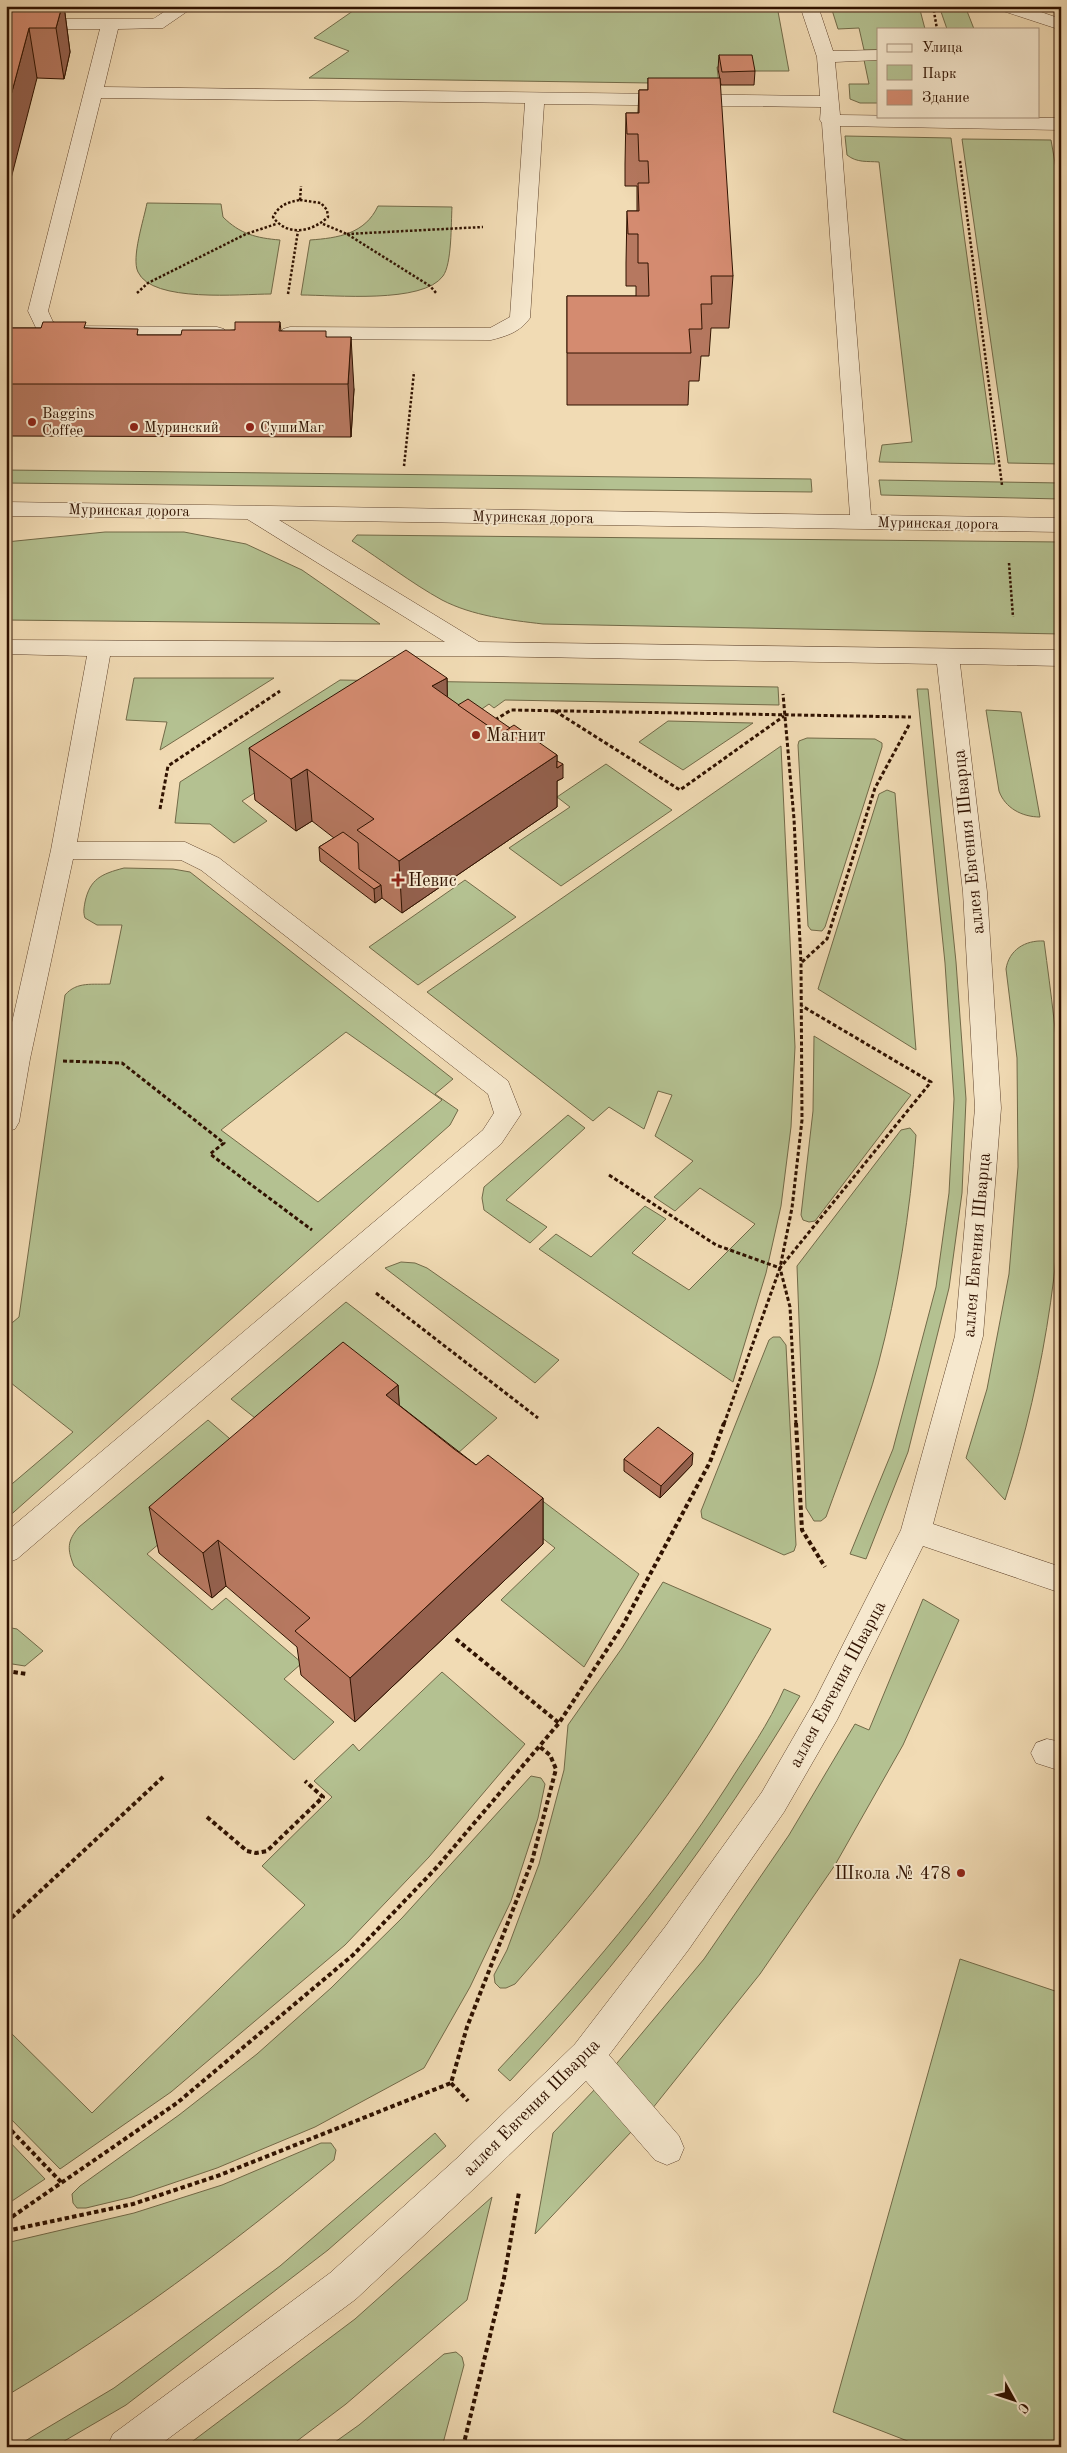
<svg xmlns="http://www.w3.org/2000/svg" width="1067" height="2453" viewBox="0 0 1067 2453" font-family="'Old Standard TT',serif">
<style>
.green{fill:#b4c191;stroke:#726a48;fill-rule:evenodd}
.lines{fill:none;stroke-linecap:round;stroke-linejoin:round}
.minor-casing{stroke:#60442d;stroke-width:1}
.path-far2{stroke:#301200;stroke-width:2.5;stroke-dasharray:2.5 2;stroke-linecap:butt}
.path-far1{stroke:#301200;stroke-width:3;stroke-dasharray:4 2.5;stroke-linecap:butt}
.path{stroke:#301200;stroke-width:4;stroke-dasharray:4.5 3;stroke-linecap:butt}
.minor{fill:#f6e8ce;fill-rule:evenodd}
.wall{fill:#b67860;stroke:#301200}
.shaded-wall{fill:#94614e;stroke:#301200}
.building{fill:#d48b70;stroke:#301200}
.poi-dot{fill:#8f2418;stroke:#f6e8ce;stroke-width:2}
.labels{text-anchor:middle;stroke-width:4;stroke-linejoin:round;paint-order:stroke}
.far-poi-label{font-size:15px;fill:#301200;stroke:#f6e8ce;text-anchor:start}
.far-street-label{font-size:15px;fill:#301200;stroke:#f6e8ce}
.poi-label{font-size:18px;fill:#301200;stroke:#f6e8ce;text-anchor:start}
.street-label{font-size:18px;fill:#301200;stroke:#f6e8ce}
</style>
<rect width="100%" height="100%" fill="#f1dbb4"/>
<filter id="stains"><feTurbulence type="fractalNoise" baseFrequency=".004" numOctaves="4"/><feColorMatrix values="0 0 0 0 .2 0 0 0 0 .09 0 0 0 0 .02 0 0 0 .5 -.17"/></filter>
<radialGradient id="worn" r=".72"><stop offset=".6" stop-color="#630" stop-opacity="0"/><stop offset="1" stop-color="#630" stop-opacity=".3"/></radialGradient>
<!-- green -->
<g class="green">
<path d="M360 6H777L789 71H753L752 67H717L719 84 309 78 349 51 314 38Z"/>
<path d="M853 6H919L925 29H878V50H864L859 28 838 29 832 10Z"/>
<path d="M939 6H965L974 29H947Z"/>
<path d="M878 59V103H860L850 99 849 84H869L864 60Z"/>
<path d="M845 136 951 138 995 464 879 462 882 445 912 442 879 162C867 161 857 163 847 155Z"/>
<path d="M962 139 1051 140 1061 197V464L1008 463Z"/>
<path d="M147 203 221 204 223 217C240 234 256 238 280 240L271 294C241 294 152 303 138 272 131 258 144 219 147 203Z"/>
<path d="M378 206 452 207C451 223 452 264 443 276 423 304 334 295 301 295L310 240C338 238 365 234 378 206Z"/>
<path d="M6 470 811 479 812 492 6 483Z"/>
<path d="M879 480 1061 483V499L881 495Z"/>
<path d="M105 532H184L246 544 302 570 380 624 6 620V542Z"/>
<path d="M357 535 1061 542V634L543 624C509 620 473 616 442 600 411 583 382 560 352 541Z"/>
<path d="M134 678H274L160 750 167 722 126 720Z"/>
<path d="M340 680 778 687 779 705 505 700 494 708 489 704 479 711 446 720 408 694 242 801 267 821 234 843 210 824 175 823 180 782Z"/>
<path d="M917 689H928L956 962 966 1099 962 1193 949 1288 908 1452 866 1559 850 1554 893 1449 936 1287 949 1193 954 1099 945 963Z"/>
<path d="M986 710 1021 712 1040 817C1022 817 1005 808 999 791Z"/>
<path d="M668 721 753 723 683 770 639 742Z"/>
<path d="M807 738 875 739 882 743V747L825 927 822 931 811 930 808 926 798 745 799 741Z"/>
<path d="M781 746 795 1047 791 1127 781 1206 766 1273 733 1382 539 1249 556 1234 591 1257 645 1206 666 1219 632 1253 689 1290 755 1224 700 1188 675 1211 654 1197 693 1161 655 1136 672 1095 658 1091 644 1129 609 1107 593 1121 427 992Z"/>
<path d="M606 764 672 810 561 886 509 848 570 807 557 797Z"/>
<path d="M887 790 895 793 916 1050 818 989 879 794Z"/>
<path d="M124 868 173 869 190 872 453 1079 435 1094 458 1110 450 1125 6 1519V1489L73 1432 6 1379V1328L19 1317 65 995C77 981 93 985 110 984L122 925H97L85 918C83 912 84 908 85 902 90 879 101 874 124 868ZM346 1032 442 1100 318 1202 221 1130Z"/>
<path d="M465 880 516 917 418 985 369 947Z"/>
<path d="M1044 941C1051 993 1058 1046 1061 1099 1067 1234 1046 1372 1005 1500L966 1458 987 1389 1009 1274 1018 1167 1017 1058 1006 969C1009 950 1025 940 1044 941Z"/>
<path d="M814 1036 911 1095 815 1221 809 1222 803 1220 801 1215 813 1111Z"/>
<path d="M568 1115 585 1128 506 1200 547 1227 530 1243 484 1210 482 1198 484 1187Z"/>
<path d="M910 1128 916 1135C910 1213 898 1290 878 1365 864 1416 844 1467 826 1517L821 1521H814L806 1508 797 1266 901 1130Z"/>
<path d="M401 1262 415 1263 427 1268 559 1360 535 1383 385 1268Z"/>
<path d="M346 1302 497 1418 447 1463 269 1429 231 1399Z"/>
<path d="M773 1337H780L786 1345 796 1545 794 1551 784 1555 702 1518 701 1511 769 1340Z"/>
<path d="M208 1420 243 1450 214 1497 147 1554 212 1610 226 1598 302 1663 284 1679 334 1722 294 1760 74 1566C67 1549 67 1541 79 1527Z"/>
<path d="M507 1474 639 1574 584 1667 501 1600 555 1548 486 1494Z"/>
<path d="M663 1582 771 1629C751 1663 732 1697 711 1730 654 1821 585 1904 515 1984L506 1988H500L495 1983 494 1975 507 1950 539 1864 564 1770 568 1725 622 1648Z"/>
<path d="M923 1599 959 1620 903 1745 835 1865 760 1974 648 2114 535 2234 553 2133 597 2087 704 1959 789 1835 855 1724 869 1730Z"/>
<path d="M6 1627 17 1629 43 1651 25 1666 6 1663Z"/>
<path d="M442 1672 525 1744 429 1857 345 1945 171 2092 60 2169 6 2114V2028L92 2113 305 1905 262 1866 332 1797 314 1781 353 1744 359 1751Z"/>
<path d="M784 1689 800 1696C717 1835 621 1963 510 2081L498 2070C581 1982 661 1888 727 1786 747 1754 769 1724 784 1689Z"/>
<path d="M531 1776 541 1778 545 1784 538 1818 511 1901 470 1987 424 2068 315 2127 217 2168 132 2197 86 2208H77L73 2203 72 2194 80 2186 179 2115 257 2054 331 1988 402 1918Z"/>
<path d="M960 1959 1061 1993V2447H923L833 2412Z"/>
<path d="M435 2133 446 2146 328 2250 126 2405 54 2447H15L114 2388 280 2266Z"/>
<path d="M6 2138 45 2179 6 2205Z"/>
<path d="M321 2143H331L336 2150 334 2160C230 2246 122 2327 6 2396V2243L134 2213 222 2185Z"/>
<path d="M492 2197 467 2300 346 2404 289 2447H185L355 2319Z"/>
<path d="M456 2352 462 2357 464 2365 442 2447H328L359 2425 444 2354Z"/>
</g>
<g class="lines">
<defs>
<g id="minor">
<path d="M173 6H195L163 28 118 29 104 87 820 96 817 57 800 6H818L833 51 878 50V60L835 62 840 115 1061 118V130L840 126 871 515 1061 518V532L279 520 479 642 1061 650V666L960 664 987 892 1001 1108 983 1336 933 1524 1061 1567V1593L923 1546 837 1720 784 1812 689 1949 609 2055 679 2136 684 2148 679 2160 667 2165 655 2160 586 2081 480 2183 356 2299 157 2447H107L113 2434 330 2273 456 2159 575 2044 665 1927 762 1792 815 1700 901 1530 955 1336 975 1108 963 892 937 664 474 656H110L77 842H185L219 858 508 1081 521 1114 501 1144 17 1559 6 1563V1532L400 1200 483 1130 494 1113 488 1094 201 870 181 860 73 859 30 1059 19 1122 15 1129 6 1132V1049L51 850 87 656 6 654V640L445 642 247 519 6 516V502L850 515 822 123 820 120 821 107 544 104 530 318C520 332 507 336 491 340L290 339 283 337 280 333 283 329 290 327 490 328 510 317 525 103 101 98 48 311 53 322 67 326 217 327 224 329 227 333 224 337 217 339 66 338 37 330 28 311 100 29H6V19H153Z"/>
<path d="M997 6H1024L1061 19V30L1000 10Z"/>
<path d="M1047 1739 1061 1742V1771L1036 1763 1031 1753 1036 1743Z"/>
</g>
</defs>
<!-- minor casing -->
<use href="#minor" class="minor-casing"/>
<!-- path-far2 -->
<g class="path-far2">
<path d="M933 6 937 29"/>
<path d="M960 161 1002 485"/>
<path d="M300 200 321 203 327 210 328 217C312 232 287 237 273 217 279 205 288 202 300 200Z"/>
<path d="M300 200 301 186"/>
<path d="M323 224 347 234 430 286 437 294"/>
<path d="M347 234 483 227"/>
<path d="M137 293 148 283 246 234 276 224"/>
<path d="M288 294 298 231"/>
<path d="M404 466 414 372"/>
<path d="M1009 563 1013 617"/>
</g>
<!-- path-far1 -->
<g class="path-far1">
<path d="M555 711 680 790 784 716"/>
<path d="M495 720 511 710 911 717"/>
<path d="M160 809 168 766 280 691"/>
<path d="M802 962 827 939 875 788 909 725"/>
<path d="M63 1061 122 1063 224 1143 210 1154 312 1230"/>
<path d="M609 1175 716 1245 780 1268"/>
<path d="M376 1293 538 1418"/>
<path d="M724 1424 780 1268 792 1208 802 1120 801 963 794 819 783 694"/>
<path d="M796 1424 790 1307 780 1268 931 1082 802 1006"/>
</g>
<!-- path -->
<g class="path">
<path d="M796 1423 802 1530 825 1567"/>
<path d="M456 1639 559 1723"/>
<path d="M6 1671 27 1674"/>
<path d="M207 1817 247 1851 256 1853 267 1851 323 1797 305 1781"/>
<path d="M6 1923 163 1777"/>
<path d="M451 2083 468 2101"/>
<path d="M6 2125 61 2182"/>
<path d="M6 2221 177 2103 353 1955 437 1867 559 1723 623 1625 710 1462 724 1423"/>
<path d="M6 2231 133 2204 220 2175 451 2083 467 2027 532 1861 556 1769 550 1755 540 1747"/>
<path d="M463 2447 504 2278 519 2192"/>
</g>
<!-- minor -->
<use href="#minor" class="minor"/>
</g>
<!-- wall -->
<g class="wall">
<path d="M6 6H64L70 52 64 79 37 78Z"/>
<path d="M719 55 755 71 754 85H721L718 69Z"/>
<path d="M648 78 733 276 729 328H711L709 356H701L699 381H689L688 405H567V296H636V286H626V263L627 211H637V186H625V164L626 113H638L639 90H648Z"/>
<path d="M280 322 281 331 327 337 354 389 351 437 6 436V328H87L139 335H181L235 330Z"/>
<path d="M447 678V697L458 705 510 728 557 755V761L563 778 557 781V807L402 913 382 898 375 903 320 861 319 847 334 838 312 821 296 831 255 800 249 748Z"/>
<path d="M398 1385 399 1405 476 1465 543 1498V1544L355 1722 301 1675 297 1647 226 1586 212 1598 159 1553 149 1507Z"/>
<path d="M624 1459 692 1465 660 1498 624 1471Z"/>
</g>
<!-- shaded-wall -->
<g class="shaded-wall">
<path d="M62 6H64L70 52 64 79 56 28Z"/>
<path d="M29 28 37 78 6 198V114Z"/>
<path d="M351 337 354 389 351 437 348 384Z"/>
<path d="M447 678 448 730 432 686Z"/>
<path d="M557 755V768L563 764V778L557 781V807L402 913 399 861Z"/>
<path d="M307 769 312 821 296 831 291 779Z"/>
<path d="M381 885 382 898 375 903 374 889Z"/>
<path d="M398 1385 401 1433 386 1395Z"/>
<path d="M693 1453 692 1465 660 1498 661 1486Z"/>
<path d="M543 1498V1544L355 1722 350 1678Z"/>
<path d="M218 1540 226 1586 212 1598 203 1553Z"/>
</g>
<!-- building -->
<g class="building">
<path d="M6 6H62L56 28H29L6 114Z"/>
<path d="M719 55H752L755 71 722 72Z"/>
<path d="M648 78H720L733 276H711L712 304H701L702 329H689L691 353H567V296H649L648 263H638V234H628L627 211H639L638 183H649L648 161H639L638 134H627L626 113H639V90H648Z"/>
<path d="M43 322H86L84 328 138 329 137 335H181L182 330H235V322H280L279 331H326V337H351L348 384H6V328H41Z"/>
<path d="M406 650 447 678 432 686 500 734 514 725 557 755 399 861 357 830 374 819 307 769 291 779 249 748Z"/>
<path d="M468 699 510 728 500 734 458 705Z"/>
<path d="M557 761 563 764 557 768Z"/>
<path d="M343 832 358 843 359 869 381 885 374 889 319 847Z"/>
<path d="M343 1342 398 1385 386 1395 454 1449 476 1465 488 1455 543 1498 350 1678 295 1631 310 1618 218 1540 203 1553 149 1507Z"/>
<path d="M658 1427 693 1453 661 1486 624 1459Z"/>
</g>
<!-- markers -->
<g class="poi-dot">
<circle cx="32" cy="422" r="5"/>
<circle cx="134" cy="427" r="5"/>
<circle cx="250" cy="427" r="5"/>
<circle cx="476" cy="735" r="5"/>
<path d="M395.5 872.5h5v5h5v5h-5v5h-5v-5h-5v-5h5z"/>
<circle cx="961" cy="1873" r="5"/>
</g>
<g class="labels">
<!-- far-poi labels -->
<g class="far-poi-label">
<text x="42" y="418">Baggins<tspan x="42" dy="17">Coffee</tspan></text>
<text x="144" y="432">Муринский</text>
<text x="260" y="432">СушиМаг</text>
</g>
<!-- far-street labels -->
<g class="far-street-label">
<text transform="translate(129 510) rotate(1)" y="5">Муринская дорога</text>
<text transform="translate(533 517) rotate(1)" y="5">Муринская дорога</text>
<text transform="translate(938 523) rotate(1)" y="5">Муринская дорога</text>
</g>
<!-- poi labels -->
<g class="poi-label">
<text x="486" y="741">Магнит</text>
<text x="408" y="886">Невис</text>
<text x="951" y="1879" text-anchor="end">Школа № 478</text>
</g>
<!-- street labels -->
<g class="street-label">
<text transform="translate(968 842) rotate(-96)" y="6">аллея Евгения Шварца</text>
<text transform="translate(976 1245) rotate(-85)" y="6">аллея Евгения Шварца</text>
<text transform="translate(837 1684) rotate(-62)" y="6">аллея Евгения Шварца</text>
<text transform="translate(531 2107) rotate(-45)" y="6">аллея Евгения Шварца</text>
</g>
</g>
<!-- margin -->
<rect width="1067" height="2453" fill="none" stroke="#f1dbb4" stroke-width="25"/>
<rect x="8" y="8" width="1052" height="2438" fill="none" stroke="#301200" stroke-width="2.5"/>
<rect x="12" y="12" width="1042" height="2428" fill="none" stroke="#301200"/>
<!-- legend -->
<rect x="877" y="28" width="162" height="90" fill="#f6e8ce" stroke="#a7927c"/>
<rect x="887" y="44" width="25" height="8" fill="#f6e8ce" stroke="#a7927c"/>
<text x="922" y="52" font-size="15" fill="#301200">Улица</text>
<rect x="887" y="65" width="25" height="15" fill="#b4c191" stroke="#a7927c"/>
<text x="922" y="78" font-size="15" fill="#301200">Парк</text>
<rect x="887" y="90" width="25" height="15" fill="#d48b70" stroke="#a7927c"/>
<text x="922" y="102" font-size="15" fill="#301200">Здание</text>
<!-- north arrow -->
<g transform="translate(1014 2400) rotate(130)" stroke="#f6e8ce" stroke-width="4" paint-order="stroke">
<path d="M0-4L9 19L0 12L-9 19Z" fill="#301200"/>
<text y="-8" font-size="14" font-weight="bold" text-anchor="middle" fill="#301200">С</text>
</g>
<rect width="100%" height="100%" filter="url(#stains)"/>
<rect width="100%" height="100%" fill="url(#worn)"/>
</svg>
